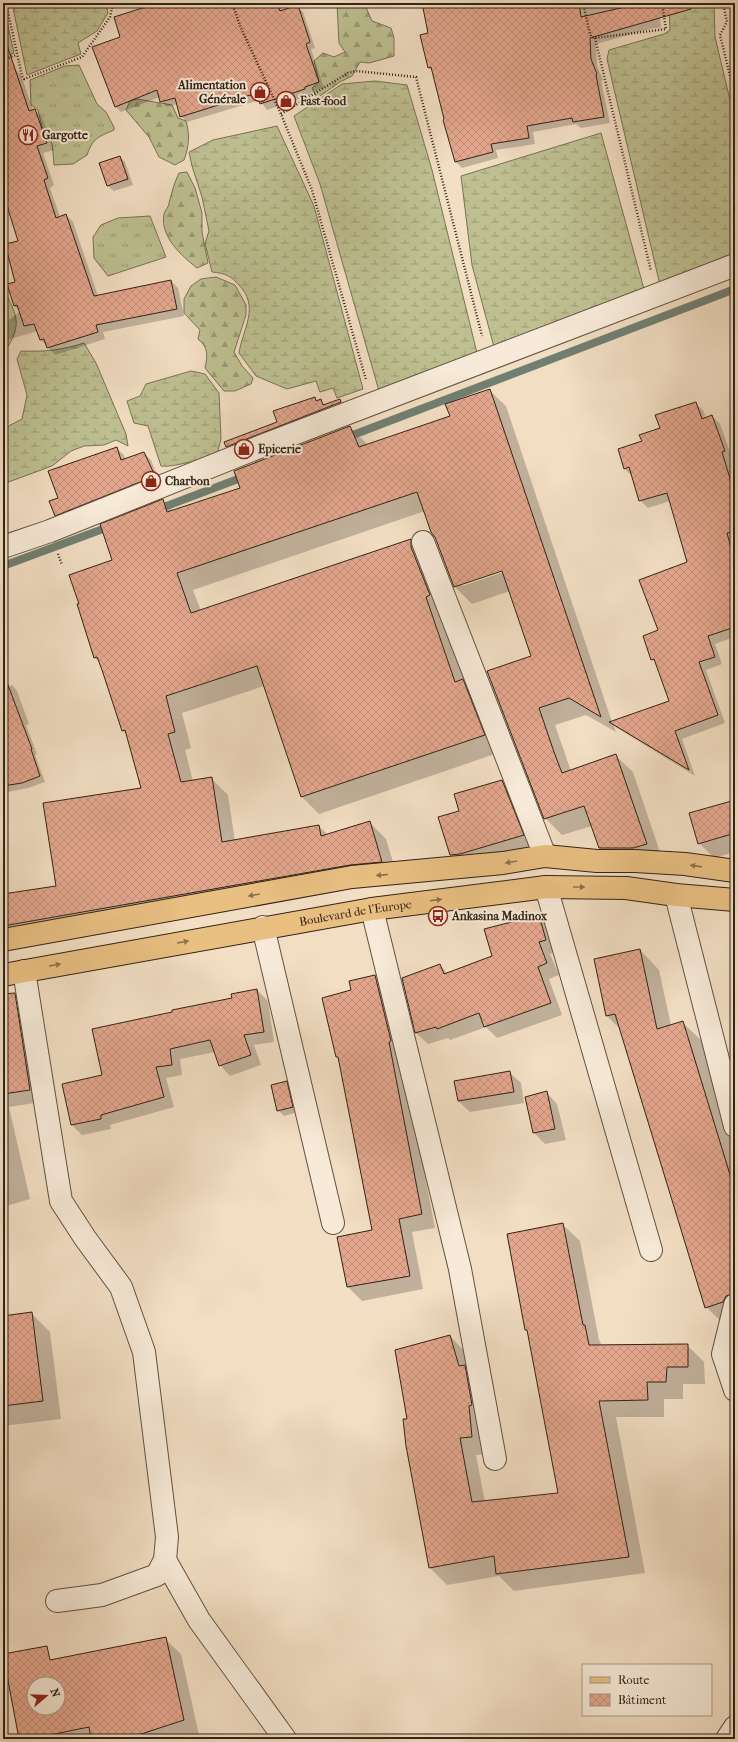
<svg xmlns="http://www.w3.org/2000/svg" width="738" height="1742" viewBox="0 0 738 1742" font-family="'IM FELL French Canon',serif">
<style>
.grass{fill:url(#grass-tufts);stroke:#787254}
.forest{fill:url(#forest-firs);stroke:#787254}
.wetland{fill:url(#wetland-marsh);stroke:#787254}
.shadow{fill:#0003;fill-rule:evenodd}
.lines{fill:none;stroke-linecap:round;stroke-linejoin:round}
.stream{stroke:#717f72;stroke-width:8}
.building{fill:url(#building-cross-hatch);stroke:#312316;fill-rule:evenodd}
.minor-casing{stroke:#615241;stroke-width:24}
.major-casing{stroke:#312316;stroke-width:24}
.path{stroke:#312316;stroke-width:2.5;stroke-dasharray:1 2;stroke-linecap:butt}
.minor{stroke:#f7ead8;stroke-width:22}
.major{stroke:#e9bf82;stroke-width:22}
.oneway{fill:#8d714c}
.labels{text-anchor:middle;stroke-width:4;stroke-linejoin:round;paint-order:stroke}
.poi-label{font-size:12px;font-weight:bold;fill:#312316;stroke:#f7ead8;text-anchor:start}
.street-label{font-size:12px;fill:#312316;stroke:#f7ead8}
</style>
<defs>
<pattern id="grass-tufts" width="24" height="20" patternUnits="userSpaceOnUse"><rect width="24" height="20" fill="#bec092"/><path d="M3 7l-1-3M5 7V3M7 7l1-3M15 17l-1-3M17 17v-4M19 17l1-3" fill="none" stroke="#9b9c76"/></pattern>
<pattern id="forest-firs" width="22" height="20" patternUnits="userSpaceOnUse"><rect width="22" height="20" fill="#bec092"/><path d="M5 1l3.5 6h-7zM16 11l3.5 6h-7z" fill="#9b9c76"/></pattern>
<pattern id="wetland-marsh" width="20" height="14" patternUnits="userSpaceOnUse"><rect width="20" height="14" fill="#bec092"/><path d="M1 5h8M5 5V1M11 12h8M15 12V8" fill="none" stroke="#9b9c76"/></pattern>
<pattern id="building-cross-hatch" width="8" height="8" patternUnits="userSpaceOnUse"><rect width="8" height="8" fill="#e4a78e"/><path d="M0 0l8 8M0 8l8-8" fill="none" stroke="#c48f7a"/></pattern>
</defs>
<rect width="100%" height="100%" fill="#f2dec3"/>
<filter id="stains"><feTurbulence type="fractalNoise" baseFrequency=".005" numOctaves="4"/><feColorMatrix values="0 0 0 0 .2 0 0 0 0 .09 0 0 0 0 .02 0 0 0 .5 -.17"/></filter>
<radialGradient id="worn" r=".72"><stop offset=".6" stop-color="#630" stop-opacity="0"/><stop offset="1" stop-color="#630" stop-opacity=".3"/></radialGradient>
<!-- grass -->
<g class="grass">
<path d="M79 65 97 104 106 112 114 127V130C98 137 93 138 87 155L73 164 54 165C53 152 53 134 42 127L38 110 31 105 30 80 65 66Z"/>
<path d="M150 216 166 257 108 276 94 258 93 237 101 225 118 218Z"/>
</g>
<!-- forest -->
<g class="forest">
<path d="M337 3H364L372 21 391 28 394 38V56L369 63 360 62 352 76 340 82 317 98 312 88 319 82 314 61 323 53 334 57 345 52 339 43Z"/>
<path d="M137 99 172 105 178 118 186 121C190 134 189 147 184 160L175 165 159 157 149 137 126 110 130 101Z"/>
<path d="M187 172 195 188 202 213V232L208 263 197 268C181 255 160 237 164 214 165 210 169 207 169 203 172 192 174 183 179 173Z"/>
<path d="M216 277 235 285 246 305V315L234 352 242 366 253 378 251 384 235 391H224L205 368C208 355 208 347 198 339L200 330 184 313V299L191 286 201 279Z"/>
</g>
<!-- wetland -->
<g class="wetland">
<path d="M3 3 14 53 3 57Z"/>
<path d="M12 3H106L108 13 97 31 78 43 81 54 27 75Z"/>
<path d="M669 3H714L715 37 735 121V254L660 285 607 59 609 50 664 34 670 30Z"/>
<path d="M375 81 407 85 432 170 478 357 379 391 320 184 294 116 342 84Z"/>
<path d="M277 126 314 206 363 389 337 398 333 388 320 392 316 381 287 389 256 376 239 353C243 328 260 307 239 285 231 276 225 273 212 272L205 243 209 231 202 197 192 166 189 152 213 140Z"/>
<path d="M601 133 644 289 494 347 472 265 461 176Z"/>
<path d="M3 286C10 306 22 316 13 337 10 343 8 348 3 353Z"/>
<path d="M84 343 96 363 126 434 128 446 116 440 104 445 84 446 71 451 52 466 3 484V429L22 419 27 395 17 359 21 351C44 352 63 350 84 343Z"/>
<path d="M191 371 205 374 219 393 221 439 216 458C207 462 200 461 190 462 180 464 171 467 161 466L148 426 134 423 127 401 140 396 146 384Z"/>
</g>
<!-- shadow -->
<g class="shadow">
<path d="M148 3H280L283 11 297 6 303 12 315 48 311 49 324 88 310 93 311 95 267 110 260 100 187 122 181 116 178 104 167 107 161 101 160 97 121 112 115 106 121 38 149 7Z"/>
<path d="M423 3H658L661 27 650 29 596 44 597 66 603 80 601 81 610 123 581 128 576 124 533 132 535 144 496 150 498 158 462 168 456 162 434 73 429 68V34Z"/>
<path d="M735 26V36L731 28Z"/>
<path d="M735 42V73L729 44Z"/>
<path d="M14 68 21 75 33 110H35L42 117 54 150 43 153 54 185 50 188 60 217 66 215 73 222 98 296 171 281 178 288 184 316 103 332 105 339 55 355 41 340 38 331 3 341V325L20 311 14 306 19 242 3 191V71Z"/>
<path d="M120 157 125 162 133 185 114 191 108 186 100 163Z"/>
<path d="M489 390 506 406 612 722 670 702 658 665 652 659 660 631 688 562 670 501 648 508 640 500 632 476 625 469 643 442 695 403 703 410 706 418 712 416 720 424 732 458 729 459 735 480V637L715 644 722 664 706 670 725 723 682 739 695 776 614 726 616 732 586 715 555 725 571 771 616 756 633 772 663 861 616 865 599 848 592 826 562 835 545 818 532 656 510 591 472 604 455 587 425 511 193 590 201 611 411 540 428 556 442 613 466 684 479 697 501 752 319 814 302 797 264 686 182 713 191 748 185 750 193 781 211 778 228 795 235 841 319 826 328 835 369 822 386 839 398 878 3 945V895L57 887 142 789 128 736 122 730 101 663 95 658 78 605 163 500 174 511 241 488 350 427 368 445 451 417ZM506 569 507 571 462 586V584Z"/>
<path d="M314 398 325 405 340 400 345 405 232 452 227 446 278 422Z"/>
<path d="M116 448 124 455 125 459 144 453 151 460 157 475 160 478 63 522 56 515 59 498Z"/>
<path d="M3 670 8 687 12 685 17 691 29 724 26 725 37 754 35 755 45 782 28 788 3 793Z"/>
<path d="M735 711V719L732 712Z"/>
<path d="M502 781 518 797 539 852 467 871 450 855 460 812Z"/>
<path d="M735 801V852L714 858 699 843Z"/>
<path d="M539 916 551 928 557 951 550 954 559 975 549 979 562 1015 497 1038 486 1027 450 1040 448 1038 428 1044 416 1033 440 965 448 974 493 957Z"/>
<path d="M640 950 659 970 671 1025 682 1022 702 1041 735 1149V1323L726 1326 706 1307 621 1030 607 1016Z"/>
<path d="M375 976 389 990 435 1228 412 1232 423 1289 362 1301 348 1287 338 1238 373 1231 340 1059 337 1056 352 991Z"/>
<path d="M257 990 268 1001 274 1042 254 1045 261 1065 230 1076 220 1065 215 1052 180 1059 182 1075 166 1078 174 1107 110 1125 111 1129 82 1135 72 1125 104 1076 233 999Z"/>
<path d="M9 1005 21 1017 41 1102 9 1107 30 1199 3 1207V1006Z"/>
<path d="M509 1072 521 1083 524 1103 470 1112 458 1101 455 1082Z"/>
<path d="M286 1082 292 1087 298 1112 284 1116 278 1110Z"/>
<path d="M546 1092 557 1104 566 1140 545 1144 534 1133 526 1097Z"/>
<path d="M562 1224 580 1241 599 1340 602 1346 687 1345 704 1362 705 1384H683V1399H664V1417H616L645 1573 514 1591 499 1576 447 1585 430 1568 408 1420 450 1336 467 1354 489 1454 476 1455 485 1502 559 1494 528 1332 526 1330Z"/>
<path d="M31 1313 50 1332 61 1419 3 1426V1317Z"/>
<path d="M165 1639 181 1654 199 1735 185 1739H20L3 1655 25 1651 44 1684H34V1708H58V1701Z"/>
</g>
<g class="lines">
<!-- stream -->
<g class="stream">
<path d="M345 438 735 289"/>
<path d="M156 510 246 476"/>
<path d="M3 566 111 526"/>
</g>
</g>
<!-- building -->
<g class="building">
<path d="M158 3H277L280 11 298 5 310 42 306 44 319 82 305 87V89L260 104 257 93 180 117 175 98 160 102 157 90 115 107 92 47 120 37 114 17Z"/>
<path d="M422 3H579L581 17 625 7 624 3H690L691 9 590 38 591 59 597 74 596 75 604 117 573 122 572 118 527 126 529 138 491 144 493 152 455 162 443 120 444 119 431 67 428 68 420 35 428 33Z"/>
<path d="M7 45 29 111 35 109 47 143 37 146 48 178 44 180 56 218 66 214 94 296 171 280 177 309 96 325 98 332 47 348 44 339 40 340 34 324 24 326 17 305 14 306 7 284 15 282 5 244 18 241 3 193V46Z"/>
<path d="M120 156 128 179 107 186 99 163Z"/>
<path d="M490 389 601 717 569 698 539 708 554 752 562 773 616 754 647 844 633 848H599L584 806 544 819 487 671 531 656 502 571 454 587 435 537 431 532 417 492 177 573 191 613 411 539V547L430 595 426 597 455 682 463 679 485 735 301 797 257 666 166 696 175 732 168 734 181 782 212 777 222 842 319 825 321 836 370 821 382 862 350 865 3 926V894L56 886 43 803 141 788 125 730 122 731 102 670 97 657 94 658 77 604H79L69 575 112 560 100 524 163 499 167 512 240 488 234 471 350 426 359 447 450 416 445 404Z"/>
<path d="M315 397 316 401 321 399 323 405 340 399 341 402 226 447 224 442 277 422 273 411Z"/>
<path d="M696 402 702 419 712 415 725 451 722 452 735 495V531L727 533 735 563V627L708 636 715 657 699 662 718 715 675 731 689 770 609 722 669 701 654 659 651 660 643 636 658 630 639 580 687 562 667 493 639 501 629 467 624 469 618 449 642 441 639 435 660 428 655 415Z"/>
<path d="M117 447 121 460 144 452 155 476 55 516 49 501 58 498 48 471Z"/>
<path d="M3 677H5L32 749H31L40 776 22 783 3 786Z"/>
<path d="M502 780 524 835 460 854 450 855 438 817 459 811 454 794Z"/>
<path d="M735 800V833L698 844 689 813Z"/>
<path d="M539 915 546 940 539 942 547 963 538 967 551 1003 484 1027 479 1013 437 1029 436 1027 415 1033 402 978 440 964 444 974 492 956 484 929Z"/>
<path d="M640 949 657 1029 683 1021 735 1191V1293L726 1296 723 1302 705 1308 615 1014 606 1016 594 959Z"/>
<path d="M375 975 391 1041 389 1042 422 1214 399 1219 410 1276 347 1287 337 1237 372 1230 338 1057H336L322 998 351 990 349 981Z"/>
<path d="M257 989 264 1032 244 1035 251 1055 219 1066 210 1040 170 1049 172 1065 156 1067 164 1097 101 1115V1119L71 1125 62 1084 102 1075 92 1029 172 1012V1010L232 998 231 994Z"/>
<path d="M15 993 30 1090 3 1094V994Z"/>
<path d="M510 1071 514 1092 458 1101 454 1081Z"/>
<path d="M287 1081 293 1107 277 1111 271 1085Z"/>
<path d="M547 1091 555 1129 533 1133 525 1097Z"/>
<path d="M563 1223 583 1325H585L589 1345 688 1344V1367H667L666 1382H647L648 1400 599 1401 629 1557 496 1574 494 1556 429 1568 406 1446 403 1419H407L395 1350 450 1335 459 1366 465 1365 472 1405 469 1406 472 1437 460 1438 472 1502 558 1493 527 1330H525L507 1234Z"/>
<path d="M32 1312 43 1401 3 1406V1316Z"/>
<path d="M166 1637 184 1720 126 1739H91L89 1727 30 1739H19L3 1654 47 1646 50 1660ZM34 1684H58V1708H34Z"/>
</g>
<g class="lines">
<defs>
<g id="minor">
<path d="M423 542 545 856"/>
<path d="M3 547 50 531 267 444 735 265"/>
<path d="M546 887 651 1250"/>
<path d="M676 895 735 1126"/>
<path d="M372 909 460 1269 495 1459"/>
<path d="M263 927 333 1223"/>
<path d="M24 971 61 1201 85 1238 121 1287 144 1352 167 1537 165 1560 157 1575 102 1595 57 1601"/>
<path d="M735 1305 723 1354 735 1390"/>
<path d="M165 1560 199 1620 285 1739"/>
<path d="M727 1739 735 1727"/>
</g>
<g id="major">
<path d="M3 940 352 877 503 863 545 856 597 861H635L685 864 735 871"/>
<path id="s1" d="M3 975 372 909 546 887 626 888 676 895 735 900"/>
</g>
</defs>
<!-- minor casing -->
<use href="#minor" class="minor-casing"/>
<!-- major casing -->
<use href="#major" class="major-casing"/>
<!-- path -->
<g class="path">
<path d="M6 3 22 76 24 79 82 57 110 17 113 3"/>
<path d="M232 3 241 28 281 114 312 190 366 380"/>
<path d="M583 3 590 34 592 37 595 38 666 29 662 3"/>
<path d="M723 3 727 22 720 35 735 96"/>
<path d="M595 38 651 271"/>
<path d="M3 60 16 55"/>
<path d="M281 114 348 73 356 71 416 77 482 336"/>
<path d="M58 554 62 565"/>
</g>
<!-- minor -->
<use href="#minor" class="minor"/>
<!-- major -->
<use href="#major" class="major"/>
</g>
<!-- one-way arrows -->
<defs><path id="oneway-solid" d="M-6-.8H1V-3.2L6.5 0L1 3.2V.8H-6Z"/></defs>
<g class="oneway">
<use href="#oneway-solid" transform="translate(511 862) rotate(170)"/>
<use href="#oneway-solid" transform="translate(696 866) rotate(-172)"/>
<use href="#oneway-solid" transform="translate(382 875) rotate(175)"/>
<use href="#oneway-solid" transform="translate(579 887)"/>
<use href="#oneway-solid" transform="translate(254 895) rotate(170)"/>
<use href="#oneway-solid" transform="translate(436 900) rotate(-7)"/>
<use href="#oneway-solid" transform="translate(183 942) rotate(-10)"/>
<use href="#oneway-solid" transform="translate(55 965) rotate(-10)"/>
</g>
<!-- icons -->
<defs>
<symbol id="shop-ring" viewBox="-11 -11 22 22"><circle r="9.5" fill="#f7ead8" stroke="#8f2418" stroke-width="1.5"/><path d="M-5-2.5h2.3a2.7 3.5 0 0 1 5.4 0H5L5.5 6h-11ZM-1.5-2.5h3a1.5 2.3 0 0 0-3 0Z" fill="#8f2418"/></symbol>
<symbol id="restaurant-ring" viewBox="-11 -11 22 22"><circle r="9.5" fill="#f7ead8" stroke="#8f2418" stroke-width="1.5"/><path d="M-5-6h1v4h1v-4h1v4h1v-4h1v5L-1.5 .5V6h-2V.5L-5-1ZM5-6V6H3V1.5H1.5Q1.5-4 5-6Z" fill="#8f2418"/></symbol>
<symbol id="bus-ring" viewBox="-11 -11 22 22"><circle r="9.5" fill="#f7ead8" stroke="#8f2418" stroke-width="1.5"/><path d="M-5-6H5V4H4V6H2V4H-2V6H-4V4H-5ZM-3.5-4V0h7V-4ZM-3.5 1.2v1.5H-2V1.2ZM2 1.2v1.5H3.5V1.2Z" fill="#8f2418"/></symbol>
</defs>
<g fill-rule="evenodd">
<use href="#shop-ring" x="249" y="81" width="22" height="22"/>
<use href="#shop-ring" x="275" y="90" width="22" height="22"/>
<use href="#restaurant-ring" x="17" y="124" width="22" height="22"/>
<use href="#shop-ring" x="233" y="438" width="22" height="22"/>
<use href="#shop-ring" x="140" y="470" width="22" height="22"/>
<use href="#bus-ring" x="427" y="905" width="22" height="22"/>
</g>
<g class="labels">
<!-- poi labels -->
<g class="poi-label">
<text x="246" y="89" text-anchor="end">Alimentation<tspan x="246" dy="14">Générale</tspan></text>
<text x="300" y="105">Fast-food</text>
<text x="42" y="139">Gargotte</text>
<text x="258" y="453">Epicerie</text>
<text x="165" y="485">Charbon</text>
<text x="452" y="920">Ankasina Madinox</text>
</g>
<!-- street labels -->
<g class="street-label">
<text dy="4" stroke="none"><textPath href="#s1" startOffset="358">Boulevard de l'Europe</textPath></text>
</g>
</g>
<!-- margin -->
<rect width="738" height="1742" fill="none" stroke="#f2dec3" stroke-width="16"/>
<rect x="4" y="4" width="730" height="1734" fill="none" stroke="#312316" stroke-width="2"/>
<rect x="8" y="8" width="722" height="1726" fill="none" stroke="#312316"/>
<!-- legend -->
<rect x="582" y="1664" width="130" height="52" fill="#f7ead8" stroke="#a89a8a"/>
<rect x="590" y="1677" width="20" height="6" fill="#e9bf82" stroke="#a89a8a"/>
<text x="618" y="1684" font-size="12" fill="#312316">Route</text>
<rect x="590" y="1694" width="20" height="12" fill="url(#building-cross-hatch)" stroke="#a89a8a"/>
<text x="618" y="1704" font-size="12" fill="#312316">Bâtiment</text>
<!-- north arrow -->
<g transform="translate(46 1696) rotate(71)"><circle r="19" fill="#f7ead8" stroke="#a89a8a"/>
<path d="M0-3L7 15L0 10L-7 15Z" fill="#8f2418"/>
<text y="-6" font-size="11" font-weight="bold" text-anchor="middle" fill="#312316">N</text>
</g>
<rect width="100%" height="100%" filter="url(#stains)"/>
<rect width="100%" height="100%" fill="url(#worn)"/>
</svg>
